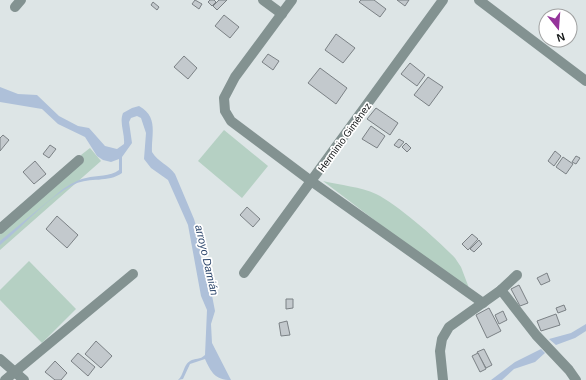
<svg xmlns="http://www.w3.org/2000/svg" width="586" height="380" viewBox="0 0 586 380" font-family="Arial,sans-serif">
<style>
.green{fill:#b5d0c3}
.water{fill:#aec0d9}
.building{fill:#c3c9cd;stroke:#7b8185}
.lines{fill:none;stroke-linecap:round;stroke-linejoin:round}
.minor{stroke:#839291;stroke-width:10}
.labels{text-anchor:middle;stroke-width:3.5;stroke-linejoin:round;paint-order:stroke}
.street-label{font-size:10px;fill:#131617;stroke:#fff}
.water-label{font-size:11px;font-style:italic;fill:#2d476c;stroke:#fff}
</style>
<rect width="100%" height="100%" fill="#dde5e6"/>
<!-- green -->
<g class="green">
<path d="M224 130 268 166 242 198 198 161Z"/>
<path d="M90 148 101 161 0 250V234L84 160 81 155Z"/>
<path d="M323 181C340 185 361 187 376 194 397 204 439 241 455 258L461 267 469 288H464Z"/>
<path d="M29 261 76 309 42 343 0 300V290Z"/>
</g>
<!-- water -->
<g class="water">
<path d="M0 87 18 94 37 95 59 116 78 126 89 128 105 146 117 149 124 144C125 133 119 123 123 113L132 108 139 106C159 117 151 135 152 152 158 162 169 165 175 174L194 219 199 236 201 258 209 280 215 311 211 324 212 343 231 380C215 380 211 372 205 359L190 364 183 379 178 380C184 375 183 365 190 361 195 358 200 360 205 355L207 310 201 296 188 225 168 180 151 168 144 159 146 133 141 118 137 116 131 118 129 122 132 143 122 157V173C108 183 90 177 75 184 46 198 24 226 0 245V241L63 189C71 184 77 180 86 178 97 175 110 177 119 170V159L111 162 103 160 97 156 85 137 58 124 42 109 0 102Z"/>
<path d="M586 324V331L575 338 556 345 549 339 571 333Z"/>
<path d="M541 349 545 353 535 362 514 369 502 380H491L515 362Z"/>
</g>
<!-- building -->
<g class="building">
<path d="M195 0 202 4 199 9 192 4Z"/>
<path d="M210 0H214L216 2 212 6 208 2Z"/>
<path d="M219 0H227L217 10 213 6Z"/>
<path d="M361 0H374L386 9 380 17 359 2Z"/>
<path d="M397 0H409L405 6Z"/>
<path d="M153 2 159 7 157 10 151 5Z"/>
<path d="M224 15 239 27 230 38 215 26Z"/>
<path d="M336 34 355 48 343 63 325 50Z"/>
<path d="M268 54 279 61 273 70 262 62Z"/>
<path d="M184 56 197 68 188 79 174 67Z"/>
<path d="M410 63 425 75 417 86 401 74Z"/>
<path d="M320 68 347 88 336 104 308 83Z"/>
<path d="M428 77 443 87 429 106 414 95Z"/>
<path d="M376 108 398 123 390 135 367 119Z"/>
<path d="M371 126 385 136 377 148 362 139Z"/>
<path d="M3 135 9 140 0 151V138Z"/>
<path d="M399 139 404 142 399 148 394 145Z"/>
<path d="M406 143 411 148 407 152 402 147Z"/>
<path d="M50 145 56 149 49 158 43 154Z"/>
<path d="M555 151 561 156 554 166 548 161Z"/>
<path d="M576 156 580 158 576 164 572 162Z"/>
<path d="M563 157 573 164 566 174 556 167Z"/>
<path d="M35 161 46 174 34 184 23 172Z"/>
<path d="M247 207 260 219 253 227 240 215Z"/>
<path d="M57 216 78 235 67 248 46 229Z"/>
<path d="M472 234 478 239 468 250 462 244Z"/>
<path d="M479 240 482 244 474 252 470 249Z"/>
<path d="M547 273 550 281 541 285 537 278Z"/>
<path d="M519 285 528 303 520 306 511 289Z"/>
<path d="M286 299H293V308L286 309Z"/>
<path d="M564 305 566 310 558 313 556 308Z"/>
<path d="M489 308 501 331 487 338 476 315Z"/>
<path d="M503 311 507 320 499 324 495 315Z"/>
<path d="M556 314 560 325 541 331 537 321Z"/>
<path d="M287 321 290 335 281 336 279 323Z"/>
<path d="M96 341 112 356 101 368 85 354Z"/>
<path d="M484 349 492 365 486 368 477 352Z"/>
<path d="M78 353 95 367 88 376 71 361Z"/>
<path d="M478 353 486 369 480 372 472 356Z"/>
<path d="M55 361 67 373 61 380H55L45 372Z"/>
</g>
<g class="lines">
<!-- minor -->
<g class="minor">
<path d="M263 0 282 14"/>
<path d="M292 0 235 77 224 98 225 111 231 121 311 181 483 303"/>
<path d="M479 0 586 81"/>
<path d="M15 7 21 0"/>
<path d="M0 229 79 160"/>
<path d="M244 273 443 0"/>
<path d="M501 290 536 335 569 370 576 380"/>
<path d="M0 359 24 380"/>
<path d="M5 380 133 274"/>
<path d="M443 380 440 351 442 339 449 327 501 290 517 275"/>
</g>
</g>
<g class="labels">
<!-- street labels -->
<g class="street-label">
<text transform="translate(344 137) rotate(-54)" y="4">Herminio Giménez</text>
</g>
<!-- water labels -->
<g class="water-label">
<text transform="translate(207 260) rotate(77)" y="4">arroyo Damián</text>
</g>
</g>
<!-- north arrow -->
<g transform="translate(558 28) rotate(163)"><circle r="19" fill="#ffffff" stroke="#a1a2a2"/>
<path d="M0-3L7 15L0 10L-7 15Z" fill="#95349b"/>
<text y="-6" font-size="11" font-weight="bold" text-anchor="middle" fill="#131617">N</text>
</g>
</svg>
